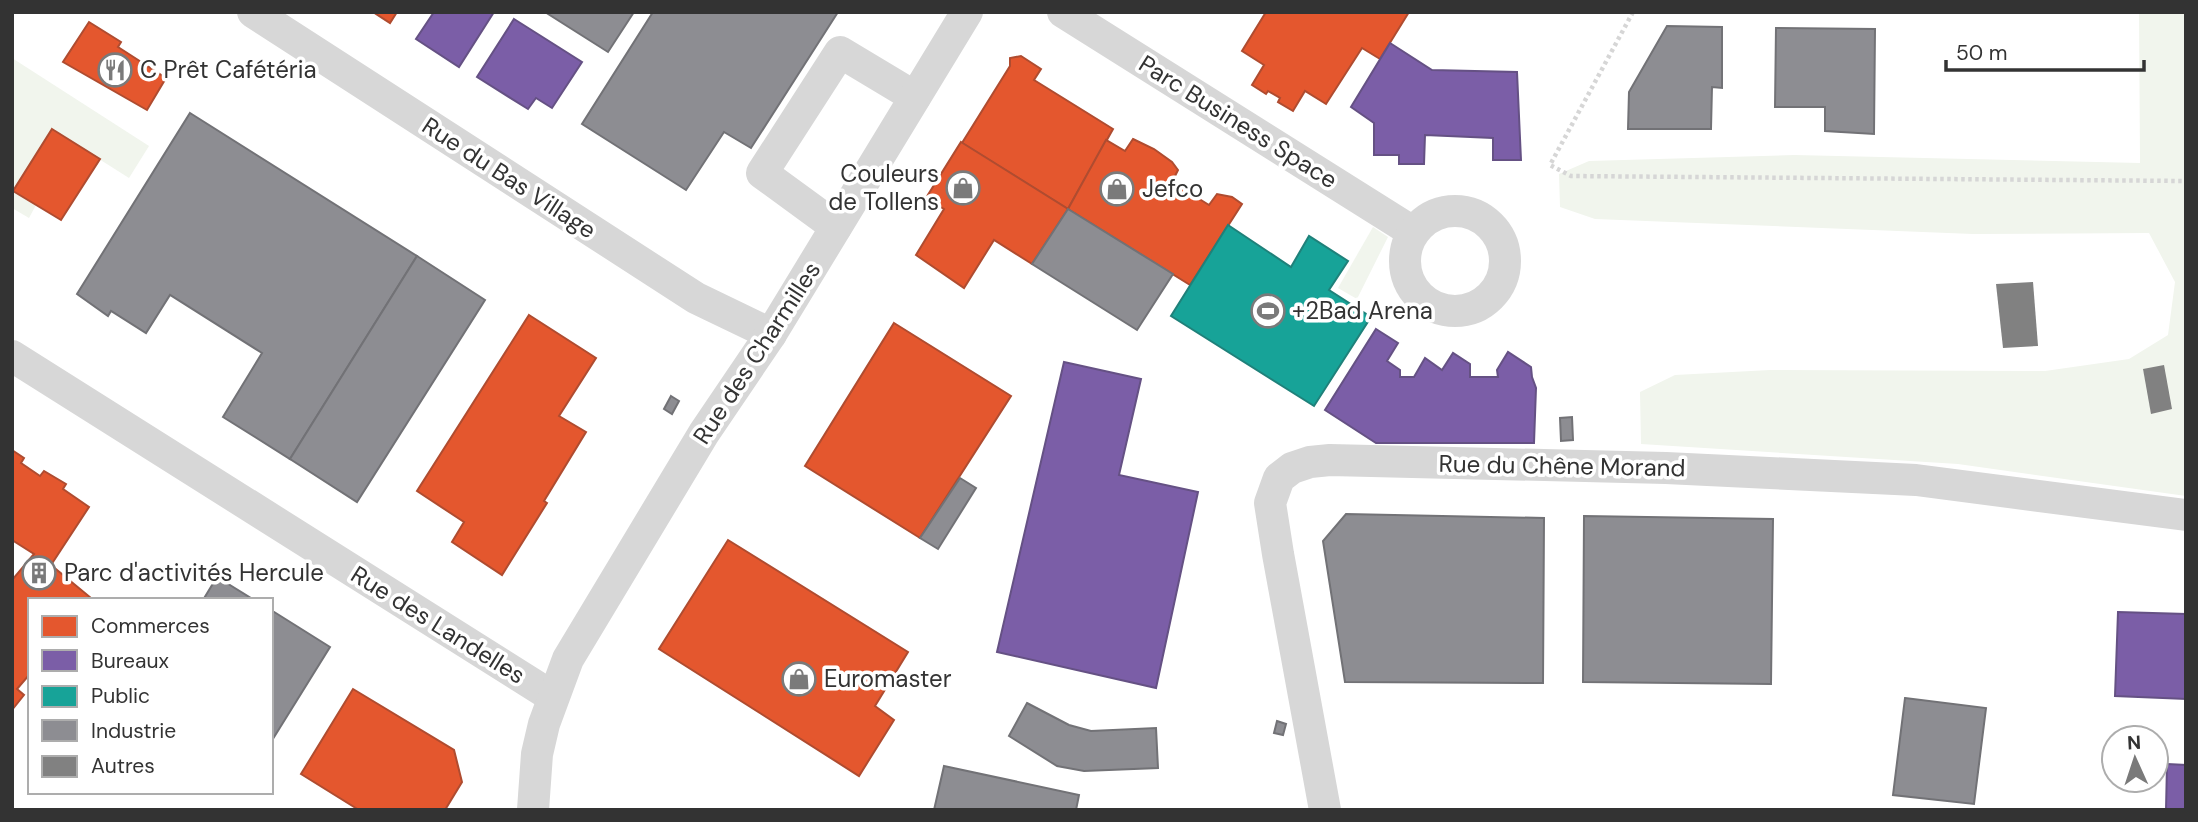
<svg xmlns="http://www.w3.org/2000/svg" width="2198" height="822" viewBox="0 0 2198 822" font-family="'DM Sans',sans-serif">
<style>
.green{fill:#f1f5ed}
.shops{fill:#e4572e;stroke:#af4c30;stroke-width:2}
.offices{fill:#7b5ea7;stroke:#655184;stroke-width:2}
.public{fill:#17a398;stroke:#1f817a;stroke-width:2}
.industry{fill:#8d8d92;stroke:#727276;stroke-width:2}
.building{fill:#818181}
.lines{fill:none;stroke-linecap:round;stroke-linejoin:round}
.path{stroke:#d6d6d6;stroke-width:4.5;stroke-dasharray:3.5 3.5;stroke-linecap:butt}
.minor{stroke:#d7d7d7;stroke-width:32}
.labels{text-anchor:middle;stroke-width:7;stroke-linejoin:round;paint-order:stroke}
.poi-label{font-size:24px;fill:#333;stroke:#fff;text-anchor:start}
.street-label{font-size:24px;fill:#333;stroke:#fff}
</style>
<rect width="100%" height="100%" fill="#fff"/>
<!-- green -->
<g class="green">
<path d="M2139 12H2186V496L1958 464 1641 444 1640 392 1675 375 1770 370 2045 371 2129 359 2168 335 2175 282 2149 233 1973 234 1595 219 1560 207 1559 174 1589 161 1794 155 2140 163Z"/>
<path d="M12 58 149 146 129 178 99 159 36 205 29 218 12 208Z"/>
<path d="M1373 227 1388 237 1357 299 1338 288Z"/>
</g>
<!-- shops -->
<g class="shops">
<path d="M373 12H397L390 23Z"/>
<path d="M1266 12H1409L1380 59 1362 48 1326 104 1305 91 1293 111 1278 102 1280 98 1268 91 1266 94 1252 85 1264 65 1242 51Z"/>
<path d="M89 22 121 42 118 47 166 78 147 110 63 62Z"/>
<path d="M1021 56 1041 69 1034 80 1113 129 1068 209 962 143 1010 66V58Z"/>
<path d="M52 129 100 159 61 220 13 191Z"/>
<path d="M1133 139 1154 149 1172 162 1178 170 1172 182 1209 205 1217 194 1232 197 1242 204 1190 285 1068 209 1106 140 1125 151Z"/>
<path d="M961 142 1068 209 1032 264 994 240 964 288 916 255 944 209 926 198Z"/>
<path d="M529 315 596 358 559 416 586 432 544 501 547 503 502 575 452 542 464 522 417 491Z"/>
<path d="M894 323 1011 396 920 538 805 466Z"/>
<path d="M12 450 24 458 21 463 40 476 44 471 66 484 63 489 89 507 51 565 91 598 30 600V674L17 689 24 695 12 710V580L34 554 12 540Z"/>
<path d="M728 540 908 652 875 706 894 720 859 776 659 649Z"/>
<path d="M353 689 454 750 462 782 445 810H359L301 774Z"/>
</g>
<!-- offices -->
<g class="offices">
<path d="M434 12H494L459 67 416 39Z"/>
<path d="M514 19 582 62 552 108 536 98 528 109 477 77Z"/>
<path d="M1390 43 1432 70 1517 72 1521 160H1493V138L1425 135 1424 164H1399V155H1374V123L1351 107Z"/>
<path d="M1376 329 1398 343 1387 361 1400 370V377H1414L1425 358 1442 370 1453 353 1470 364V377H1498L1497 370 1508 352 1531 367 1532 377 1536 388 1534 443H1376L1325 410Z"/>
<path d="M1064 362 1141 379 1119 475 1198 492 1156 688 997 652Z"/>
<path d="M2118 612 2186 614V699L2115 696Z"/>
<path d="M2167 764 2186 765V810H2166Z"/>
</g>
<!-- public -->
<path class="public" d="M1228 225 1291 267 1309 236 1348 261 1329 290 1371 317 1314 406 1171 316Z"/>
<!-- industry -->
<g class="industry">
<path d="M545 12H634L608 52Z"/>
<path d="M653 12H838L751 148 724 132 686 190 582 124Z"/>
<path d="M1667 26 1722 27V88L1712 87 1711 129H1628L1629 92Z"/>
<path d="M1776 28 1875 29 1874 134 1825 131V107H1775Z"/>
<path d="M190 113 417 256 290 459 223 417 262 353 170 295 146 333 111 311 108 316 77 294Z"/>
<path d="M1068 209 1173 274 1137 330 1032 264Z"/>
<path d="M417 256 485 300 357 502 290 459Z"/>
<path d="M671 396 679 401 672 414 664 409Z"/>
<path d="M1572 417 1573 440 1561 441 1560 418Z"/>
<path d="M960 478 976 488 938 549 920 538Z"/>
<path d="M1346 514 1544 518 1543 683 1345 682 1323 541Z"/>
<path d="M1584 516 1773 519 1771 684 1583 682Z"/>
<path d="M217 577 254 600H203Z"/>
<path d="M271 610 330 647 271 742Z"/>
<path d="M1905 698 1986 708 1974 804 1893 795Z"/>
<path d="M1027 703 1069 725 1091 731 1156 728 1158 768 1084 771 1057 766 1009 736Z"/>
<path d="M1277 721 1286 724 1283 735 1274 733Z"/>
<path d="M944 766 1079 795 1076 810H934Z"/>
</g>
<!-- building -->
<g class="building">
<path d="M2033 282 2038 346 2003 348 1996 284Z"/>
<path d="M2164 365 2172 409 2151 414 2143 369Z"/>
</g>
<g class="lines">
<!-- path -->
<path class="path" d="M1633 12 1550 165 1571 176 2186 181"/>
<!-- minor -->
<g class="minor">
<path d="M253 12 696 298 771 334"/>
<path d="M1063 12 1413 232"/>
<circle cx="1455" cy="261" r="50"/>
<path d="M836 227 762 173 840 52 915 97"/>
<path d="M12 356 553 697"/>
<path d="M533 810 537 754 544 724 568 659 704 433 771 334 967 12"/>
<path d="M1325 810 1278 554 1270 503 1279 478 1292 468 1310 462 1330 460 1666 468 1916 480 2186 515"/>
</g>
</g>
<!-- icons -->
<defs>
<symbol id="restaurant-ring" viewBox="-11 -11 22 22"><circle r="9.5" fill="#fff" stroke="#7a7a7a" stroke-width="1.5"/><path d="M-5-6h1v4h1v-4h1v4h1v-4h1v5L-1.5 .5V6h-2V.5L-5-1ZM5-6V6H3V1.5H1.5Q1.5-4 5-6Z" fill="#7a7a7a"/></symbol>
<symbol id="shop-ring" viewBox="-11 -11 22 22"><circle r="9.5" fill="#fff" stroke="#7a7a7a" stroke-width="1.5"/><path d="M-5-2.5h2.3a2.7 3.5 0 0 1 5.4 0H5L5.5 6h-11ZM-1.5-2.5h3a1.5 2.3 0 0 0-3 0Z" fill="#7a7a7a"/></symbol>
<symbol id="stadium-ring" viewBox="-11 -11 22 22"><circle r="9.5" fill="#fff" stroke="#7a7a7a" stroke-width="1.5"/><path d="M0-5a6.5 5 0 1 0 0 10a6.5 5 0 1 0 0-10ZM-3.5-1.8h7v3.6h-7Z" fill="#7a7a7a"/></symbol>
<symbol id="building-ring" viewBox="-11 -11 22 22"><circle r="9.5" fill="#fff" stroke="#7a7a7a" stroke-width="1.5"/><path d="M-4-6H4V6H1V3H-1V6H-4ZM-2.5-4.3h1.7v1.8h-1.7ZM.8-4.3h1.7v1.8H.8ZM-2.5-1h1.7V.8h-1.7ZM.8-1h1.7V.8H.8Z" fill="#7a7a7a"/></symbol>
</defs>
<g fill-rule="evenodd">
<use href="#restaurant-ring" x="96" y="51" width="38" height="38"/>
<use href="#shop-ring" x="944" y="169" width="38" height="38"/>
<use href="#shop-ring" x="1098" y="170" width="38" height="38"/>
<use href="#stadium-ring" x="1249" y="292" width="38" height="38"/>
<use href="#building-ring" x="20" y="554" width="38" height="38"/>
<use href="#shop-ring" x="780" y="660" width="38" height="38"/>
</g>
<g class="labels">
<!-- poi labels -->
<g class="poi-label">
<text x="140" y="78">C Prêt Cafétéria</text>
<text x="939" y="182" text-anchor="end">Couleurs<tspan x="939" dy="28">de Tollens</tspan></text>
<text x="1142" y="197">Jefco</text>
<text x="1292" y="319">+2Bad Arena</text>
<text x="64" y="581">Parc d'activités Hercule</text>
<text x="824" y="687">Euromaster</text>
</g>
<!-- street labels -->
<g class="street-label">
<text transform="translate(1238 122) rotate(32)" y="8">Parc Business Space</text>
<text transform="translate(509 178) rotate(33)" y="8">Rue du Bas Village</text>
<text transform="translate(757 353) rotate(-57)" y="8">Rue des Charmilles</text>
<text transform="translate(1562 466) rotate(1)" y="8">Rue du Chêne Morand</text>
<text transform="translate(438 625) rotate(32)" y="8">Rue des Landelles</text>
</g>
</g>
<!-- border -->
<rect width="2198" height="822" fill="none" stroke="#333333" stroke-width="28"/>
<!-- legend -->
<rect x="28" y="598" width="245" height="196" fill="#ffffff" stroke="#adadad" stroke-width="2"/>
<rect x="42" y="616" width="35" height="21" fill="#e4572e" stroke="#adadad" stroke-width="2"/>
<text x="91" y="633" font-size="21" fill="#333333">Commerces</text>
<rect x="42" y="650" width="35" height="21" fill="#7b5ea7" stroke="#adadad" stroke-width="2"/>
<text x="91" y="668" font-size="21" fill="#333333">Bureaux</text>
<rect x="42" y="686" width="35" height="21" fill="#17a398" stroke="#adadad" stroke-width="2"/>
<text x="91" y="703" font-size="21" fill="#333333">Public</text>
<rect x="42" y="720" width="35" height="21" fill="#8d8d92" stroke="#adadad" stroke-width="2"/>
<text x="91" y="738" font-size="21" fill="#333333">Industrie</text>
<rect x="42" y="756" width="35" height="21" fill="#818181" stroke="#adadad" stroke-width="2"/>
<text x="91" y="773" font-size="21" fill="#333333">Autres</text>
<!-- north arrow -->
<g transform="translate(2135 759) rotate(357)"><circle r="33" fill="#ffffff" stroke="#adadad" stroke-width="2"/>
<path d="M0-5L12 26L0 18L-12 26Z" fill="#7a7a7a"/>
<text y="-10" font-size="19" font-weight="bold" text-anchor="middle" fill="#333333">N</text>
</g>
<!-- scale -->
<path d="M1946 60v10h198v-10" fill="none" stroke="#333333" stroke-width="3.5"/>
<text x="1956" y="60" font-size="21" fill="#333333" stroke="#ffffff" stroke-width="5" paint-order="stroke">50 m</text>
</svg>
